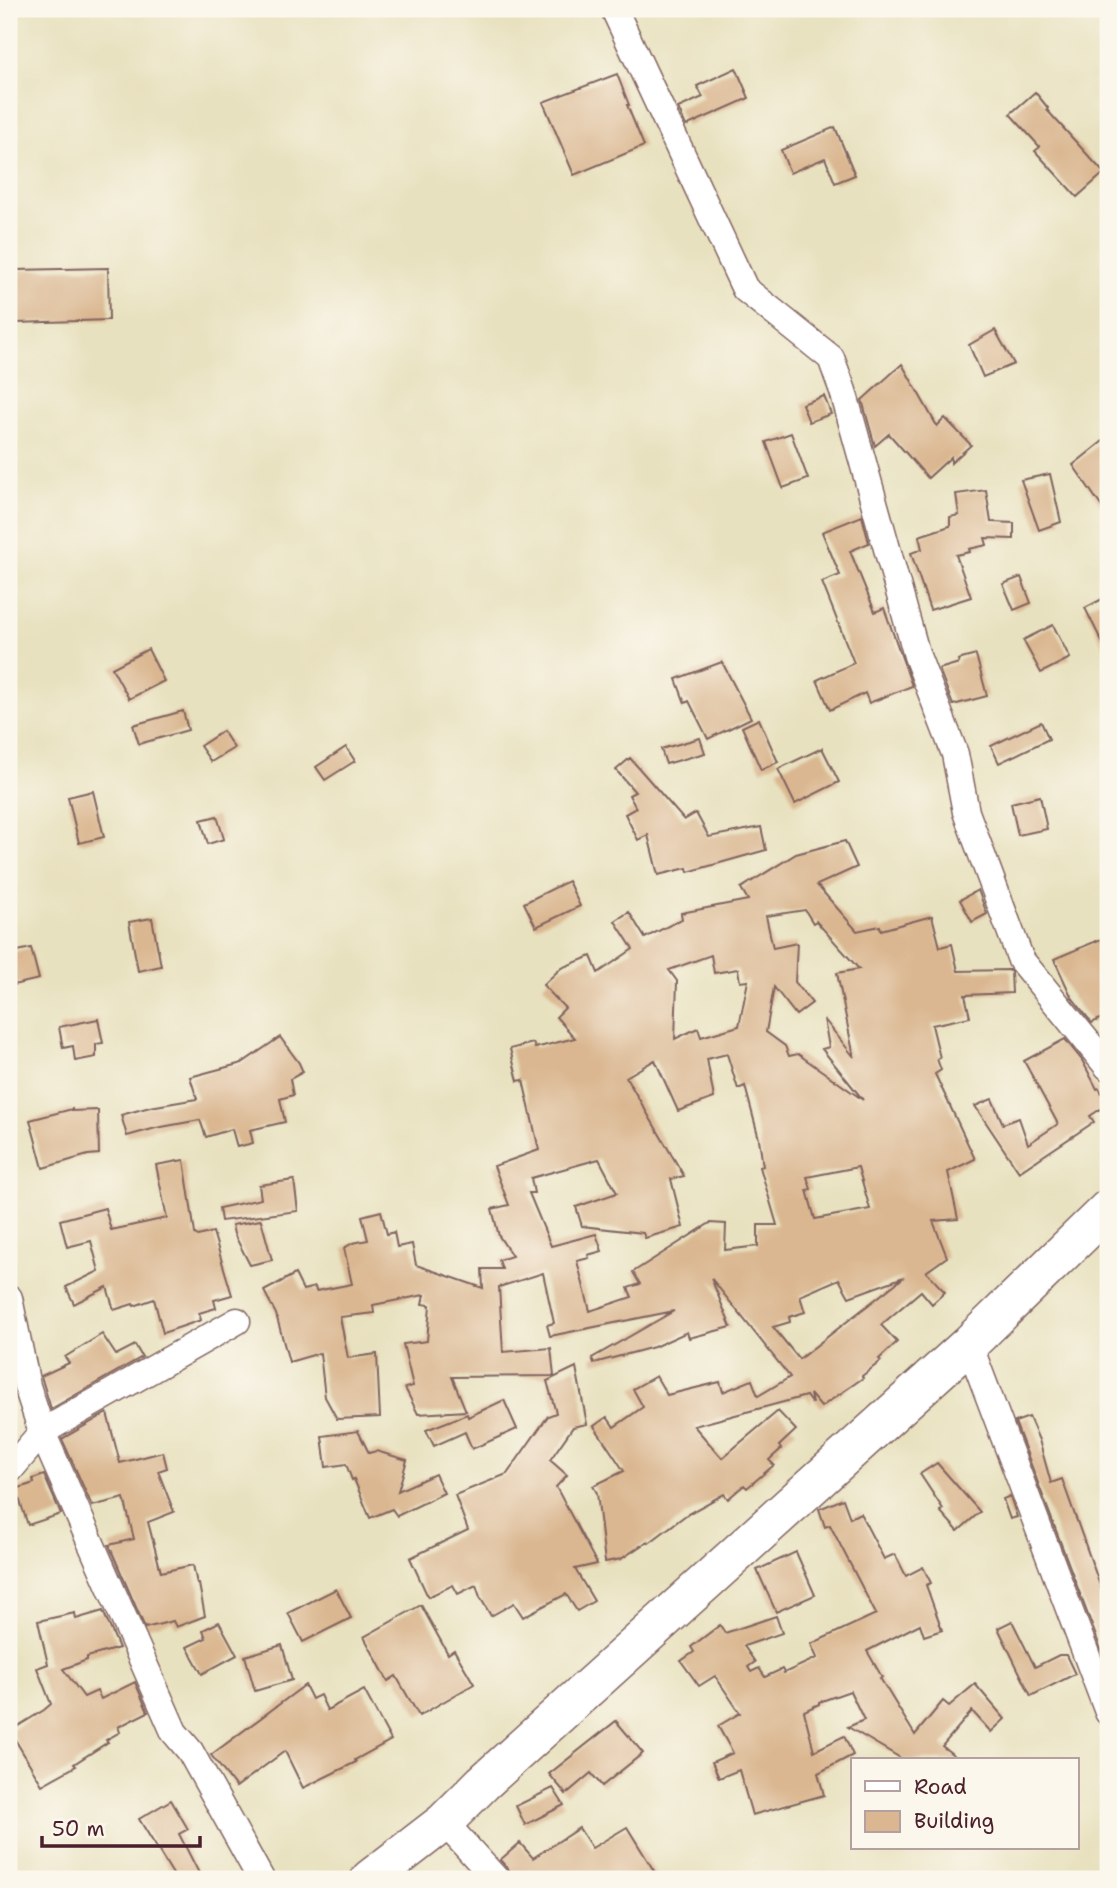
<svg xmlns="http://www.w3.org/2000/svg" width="1117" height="1888" viewBox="0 0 1117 1888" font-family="'Shantell Sans',sans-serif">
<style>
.building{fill:#dab791;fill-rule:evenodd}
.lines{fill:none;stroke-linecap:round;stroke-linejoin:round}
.minor-casing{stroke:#81635f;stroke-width:29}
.highway-casing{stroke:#81635f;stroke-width:41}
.minor{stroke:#fff;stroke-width:26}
.highway{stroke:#fff;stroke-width:38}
</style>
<rect width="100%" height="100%" fill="#fbf7ec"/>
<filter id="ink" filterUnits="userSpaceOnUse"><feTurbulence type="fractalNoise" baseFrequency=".0143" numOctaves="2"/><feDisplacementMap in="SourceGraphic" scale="14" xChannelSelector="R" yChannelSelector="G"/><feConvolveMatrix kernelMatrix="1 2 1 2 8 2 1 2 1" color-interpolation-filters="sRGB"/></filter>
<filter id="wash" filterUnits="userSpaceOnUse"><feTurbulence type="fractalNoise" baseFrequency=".00686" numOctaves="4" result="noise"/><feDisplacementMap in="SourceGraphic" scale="28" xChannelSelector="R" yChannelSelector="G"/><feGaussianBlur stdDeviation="1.57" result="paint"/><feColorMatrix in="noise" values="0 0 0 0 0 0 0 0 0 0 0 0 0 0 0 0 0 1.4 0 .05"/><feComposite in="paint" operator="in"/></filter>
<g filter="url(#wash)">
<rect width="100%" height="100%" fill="#e8e1bf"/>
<g id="blocks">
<!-- building -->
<g class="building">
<path d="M736 68 749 98 686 126 678 108 703 97 697 86Z"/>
<path d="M617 74 629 105H627L644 146 574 175 543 102Z"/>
<path d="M1035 92 1048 108 1047 110 1104 173 1077 197 1035 151 1040 147 1010 114Z"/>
<path d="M835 127 855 175 835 183 825 158 790 173 781 150Z"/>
<path d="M108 268 109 320 16 323 15 270Z"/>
<path d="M995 330 1014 364 983 377 969 345Z"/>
<path d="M902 364 937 426 945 418 971 445 951 463V457L928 478 889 434 875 446 862 400Z"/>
<path d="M824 396 831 414 809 422 802 404Z"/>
<path d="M791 433 808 479 783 488 766 442Z"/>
<path d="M1108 437V516L1073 465Z"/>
<path d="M1050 474 1061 522 1039 530 1021 480Z"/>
<path d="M986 490 991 522 1014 523V539L985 538 987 545 969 549 970 552 956 555 971 597 930 610 911 553 922 549 919 536 950 526V517L959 515 956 494Z"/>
<path d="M862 516 869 543 850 551 875 612 884 608 912 686 869 703 865 693 830 710 817 680 854 663 822 582 840 575 822 532Z"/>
<path d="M1021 577 1031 603 1014 610 1003 584Z"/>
<path d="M1108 596V654L1085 608Z"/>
<path d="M1053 625 1070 658 1041 673 1023 640Z"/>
<path d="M148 649 164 681 129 699 112 668Z"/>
<path d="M976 655 987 696 953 705 939 669 959 663 958 660Z"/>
<path d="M722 662 751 718 708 739 689 701 685 703 676 679Z"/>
<path d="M183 711 188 730 139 744 133 725Z"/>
<path d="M759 719 778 762 761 770 742 727Z"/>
<path d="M1041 722 1049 739 999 763 991 746Z"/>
<path d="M223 731 234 748 211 762 200 746Z"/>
<path d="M700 738 705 753 666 764 661 749Z"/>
<path d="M346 747 355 761 325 780 316 767Z"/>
<path d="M822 748 839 782 795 804 778 769Z"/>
<path d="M630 758 684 820 696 813 709 837 761 827 766 850 688 872 687 868 658 875 648 835 638 840 625 814 636 808 629 795 635 792 616 770Z"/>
<path d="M93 791 104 837 79 843 68 797Z"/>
<path d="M1040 796 1047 829 1018 835 1011 803Z"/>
<path d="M217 816 224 839 208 844 201 820Z"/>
<path d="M845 841 857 867 817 885 857 931 880 926 881 930 932 916 940 947 952 944 958 971 1009 970 1011 972 1012 993 965 995 970 1017 932 1025 940 1058 937 1059 941 1070 935 1074 975 1159 948 1172 958 1219 933 1221 947 1257 926 1272 945 1292 932 1304 921 1291 881 1325 897 1342 879 1359 881 1361 862 1376 863 1378 821 1407 810 1394 812 1404 806 1396 694 1426 722 1458 778 1411 796 1430 779 1446 781 1449 769 1460 774 1465 747 1488 744 1485 728 1499 724 1494 686 1515 649 1543 648 1541 621 1559 605 1562 597 1493 593 1486 624 1471 594 1426 607 1417 614 1427 643 1407 633 1389 656 1376 667 1395 720 1382 723 1392 752 1380 758 1396 790 1377 711 1278 731 1327 689 1338 687 1332 654 1347 594 1363 592 1358 674 1311 550 1336 547 1325 554 1323 543 1273 499 1287 503 1352 551 1348 554 1376 452 1377 466 1411 418 1414 405 1388 413 1386 403 1344 427 1341 430 1305 422 1304 424 1295 373 1305 374 1313 340 1317 348 1358 377 1354 380 1417 337 1419 325 1397 320 1353 289 1362 276 1314 264 1291 295 1274 303 1290 315 1287 316 1291 352 1284 344 1248 353 1243 368 1240 362 1216 381 1211 387 1234 394 1232 397 1247 412 1244 416 1265 483 1288 482 1269H502L499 1260 512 1256 499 1236 492 1209 509 1205 494 1166 539 1150 523 1080 518 1081 510 1049 533 1043 535 1048 575 1038 556 1017 565 1008 543 985 561 968 591 956 598 973 633 949 615 921 629 912 645 938 682 919 681 913 748 900 741 888 796 854ZM805 910 813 923 816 921 859 969 837 973 854 1057 824 1019 829 1047 822 1049 863 1100 798 1054 789 1056 785 1046 766 1032 774 987 796 1015 812 1003 795 982 797 943 773 948 766 916ZM711 955 714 973 738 969 740 982 748 981 739 1026 701 1037 698 1028 675 1039 677 981 669 970ZM727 1054 738 1089 745 1086 759 1139 763 1166 760 1167 777 1225H758V1246L725 1250 726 1224 710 1223 633 1272 640 1284 628 1288 632 1297 590 1311 577 1261 589 1258 588 1255 602 1251 596 1234 551 1246 529 1193H534L531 1178 599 1159 617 1193 576 1207 582 1226 643 1233 645 1238 683 1227 671 1179 684 1176 626 1077 655 1060 678 1111 714 1098 707 1059ZM858 1167 870 1209 815 1219 807 1190 811 1189 807 1177ZM904 1277 799 1359 773 1327 790 1322 789 1317 805 1312 800 1296 839 1279 849 1297Z"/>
<path d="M568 881 580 906 536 927 524 903Z"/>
<path d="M978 890 987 914 972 922 960 900Z"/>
<path d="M152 918 161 966 138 971 129 922Z"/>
<path d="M1101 939 1108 957V1015L1092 1023 1071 996 1054 959Z"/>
<path d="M31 948 39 979 9 986V953Z"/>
<path d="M98 1019 103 1043 96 1044V1057L75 1061 73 1046 63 1048 59 1027Z"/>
<path d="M280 1037 299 1063 303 1072 290 1079 293 1095 280 1099 285 1122 250 1130 253 1143 237 1147 232 1129 206 1137 200 1120 156 1128 127 1136 121 1115 150 1107 197 1099 190 1077 242 1063Z"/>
<path d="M1065 1039 1082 1060 1097 1089 1099 1088 1108 1104 1090 1116 1094 1122 1019 1172 975 1106 992 1099 1003 1124 1019 1118 1028 1144 1058 1124 1024 1061Z"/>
<path d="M72 1109V1111L98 1110 99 1154 88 1155 43 1168 30 1120Z"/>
<path d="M184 1160 195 1234 198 1236 213 1232 232 1295 214 1300 216 1308 199 1313 201 1320 163 1333 154 1299 134 1306 133 1304 114 1310 107 1287 74 1304 66 1287 99 1271 91 1241 67 1247 60 1220 105 1208 111 1230 167 1218 156 1165Z"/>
<path d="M294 1180 298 1211 221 1221 219 1208 261 1199 259 1185Z"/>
<path d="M261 1220 272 1260 250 1265 234 1234 232 1225Z"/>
<path d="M102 1334 116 1355 135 1345 142 1357 51 1409 41 1376 69 1363 65 1357Z"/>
<path d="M576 1367 587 1424 573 1427 550 1460 567 1475 556 1487 597 1564 575 1569 594 1601 577 1611 566 1594 523 1617 514 1603 491 1616 480 1597 476 1585 458 1594 453 1585 428 1597 410 1558 468 1530 455 1495 507 1474 548 1416 556 1413 547 1381Z"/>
<path d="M504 1400 517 1429 472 1449 465 1432 434 1446 426 1430 467 1414 468 1417Z"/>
<path d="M107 1413 120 1463 163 1452 167 1468 158 1471 174 1512 148 1522 161 1572 193 1565 197 1584H199L205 1616 176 1627 173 1621 145 1628 109 1545 134 1539 124 1498 92 1506 62 1439Z"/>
<path d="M1029 1417 1039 1440 1051 1483 1062 1479 1108 1608V1668L1015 1422Z"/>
<path d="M358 1431 369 1453 376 1451 407 1460 398 1491 435 1474 444 1493 397 1516 392 1509 370 1518 354 1479 352 1480 346 1464 326 1467 322 1436Z"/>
<path d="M937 1463 980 1512 958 1531 940 1511 943 1509 920 1474Z"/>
<path d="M44 1475 61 1514 28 1525 16 1489 34 1483 33 1479Z"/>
<path d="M1010 1496 1017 1517 1010 1519 1003 1499Z"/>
<path d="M843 1499 850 1518 860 1513 884 1559 895 1554 906 1576 923 1567 931 1583 926 1585 942 1630 924 1636 920 1624 867 1651 882 1677 880 1678 915 1735 943 1701 949 1706 975 1684 1005 1719 991 1732 972 1711 942 1746 960 1760H904L848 1727 864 1720 850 1691 819 1702V1704L804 1711 814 1751 844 1736 853 1755 818 1773 824 1795 752 1815 739 1770 719 1778 712 1762 733 1753 718 1726 740 1713 715 1676 699 1686 681 1661 694 1652 691 1647 720 1625 725 1633 776 1616 782 1633 744 1646 755 1662 748 1667 751 1672 759 1668 765 1677 782 1669 784 1673 817 1658 811 1644 876 1614 830 1525 825 1527 819 1509Z"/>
<path d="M796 1552 815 1595 776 1612 757 1570Z"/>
<path d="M336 1589 351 1618 303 1642 288 1613Z"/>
<path d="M421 1605 448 1654 454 1650 474 1684 419 1716 396 1676 388 1681 364 1637Z"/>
<path d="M103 1611 119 1648 87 1657V1660L63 1669 84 1697 97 1691 101 1699 135 1682 148 1712 118 1727 120 1732 106 1740 108 1742 74 1764 76 1766 42 1785 10 1731 44 1710 51 1704 37 1668 48 1664 38 1621 75 1613 76 1619Z"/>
<path d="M1012 1621 1035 1667 1059 1655H1066L1075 1674 1031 1696 998 1628Z"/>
<path d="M219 1622 237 1655 202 1674 187 1647 206 1638 203 1630Z"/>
<path d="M282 1645 292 1680 255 1691 245 1656Z"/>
<path d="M305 1685 312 1699 320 1695 327 1710 364 1690 391 1740 355 1760 356 1762 303 1788 285 1751 236 1787 211 1755Z"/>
<path d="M616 1721 643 1753 602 1786 591 1773 566 1794 549 1774Z"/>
<path d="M553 1788 564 1805 525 1825 516 1806Z"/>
<path d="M171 1800 188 1829 179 1834 202 1879H176L139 1819Z"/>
<path d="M627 1827 659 1879H512L508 1869 500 1860 520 1843 533 1858 579 1828 592 1848Z"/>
</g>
</g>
</g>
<g filter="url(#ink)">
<use href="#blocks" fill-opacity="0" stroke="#81635f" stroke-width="2"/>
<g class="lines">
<defs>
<g id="minor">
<path d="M614 9 745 289 831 358 843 391 917 656 955 754 966 812 1021 960 1108 1067"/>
<path d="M9 1298 27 1386 42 1432 174 1732 190 1751 261 1879"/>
<path d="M969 1344 1108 1712"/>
<path d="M9 1471 42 1432 237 1321"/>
<path d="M444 1822 496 1879"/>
</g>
<path id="highway" d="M370 1879 444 1822 483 1783 969 1344 1108 1209"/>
</defs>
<!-- minor casing -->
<use href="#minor" class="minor-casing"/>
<!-- highway casing -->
<use href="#highway" class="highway-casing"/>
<!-- minor -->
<use href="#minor" class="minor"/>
<!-- highway -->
<use href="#highway" class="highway"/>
</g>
</g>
<!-- margin -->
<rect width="1117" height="1888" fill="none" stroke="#fbf7ec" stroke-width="35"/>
<!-- legend -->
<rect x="851" y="1758" width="228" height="91" fill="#fbf7ec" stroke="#b4a19f" stroke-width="2"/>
<rect x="865" y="1781" width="35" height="10" fill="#ffffff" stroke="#b4a19f" stroke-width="2"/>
<text x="914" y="1794" font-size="21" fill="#4a1f2b">Road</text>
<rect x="865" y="1811" width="35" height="21" fill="#dab791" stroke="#b4a19f" stroke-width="2"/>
<text x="914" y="1828" font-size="21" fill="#4a1f2b">Building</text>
<!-- scale -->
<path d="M42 1836v10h158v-10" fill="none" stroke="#4a1f2b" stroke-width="3.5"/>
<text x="52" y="1836" font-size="21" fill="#4a1f2b" stroke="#fbf7ec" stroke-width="5" paint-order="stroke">50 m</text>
</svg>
